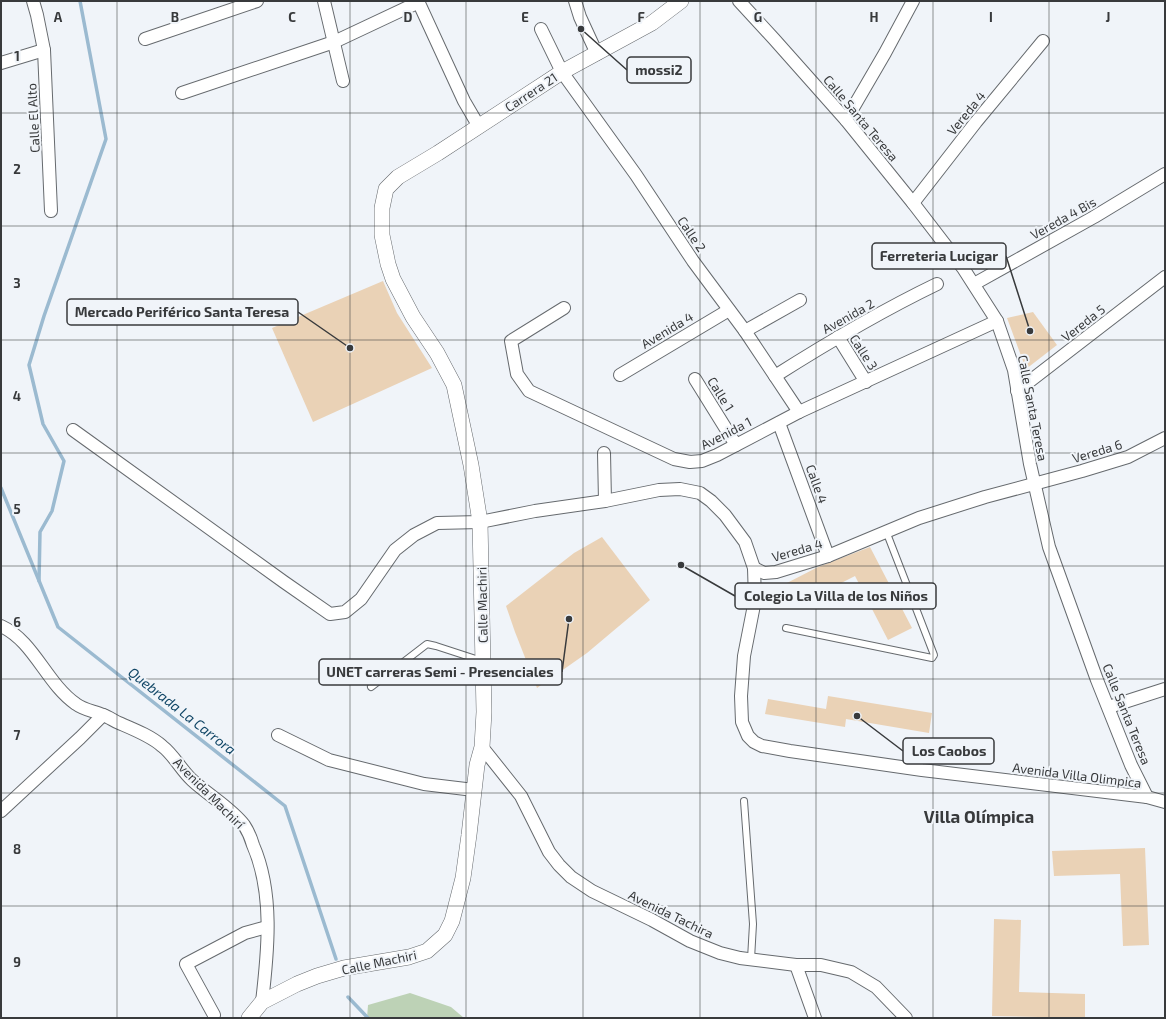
<svg xmlns="http://www.w3.org/2000/svg" width="1166" height="1019" viewBox="0 0 1166 1019" font-family="'Exo 2',sans-serif">
<style>
.green{fill:#bdd2b6}
.lines{fill:none;stroke-linecap:round;stroke-linejoin:round}
.stream{stroke:#9bbad0;stroke-width:3.5}
.building{fill:#ead2b6}
.service-casing{stroke:#666a6e;stroke-width:8}
.minor-casing{stroke:#666a6e;stroke-width:14}
.tertiary-casing{stroke:#666a6e;stroke-width:16}
.service{stroke:#fff;stroke-width:6}
.minor{stroke:#fff;stroke-width:12}
.tertiary{stroke:#fff;stroke-width:15}
.grid{fill:none;stroke:#383a3c;stroke-width:1;stroke-opacity:0.55}
.labels{text-anchor:middle;stroke-width:4;stroke-linejoin:round;paint-order:stroke}
.street-label{font-size:13px;fill:#383a3c;stroke:#f0f4f9}
.water-label{font-size:14px;font-style:italic;fill:#124767;stroke:#f0f4f9}
.district-label{font-size:17px;font-weight:bold;fill:#383a3c;stroke:#f0f4f9}
.grid-label{font-size:13px;text-anchor:middle;font-weight:bold;fill:#383a3c;stroke:#f0f4f9;stroke-width:4;stroke-linejoin:round;paint-order:stroke}
.leader{fill:none;stroke:#383a3c;stroke-width:1.5}
.callout-dot{fill:#383a3c;stroke:#f0f4f9;stroke-width:1.5}
.callout{fill:#f0f4f9;stroke:#383a3c;stroke-width:1.5}
.callout-label{font-size:14px;text-anchor:middle;font-weight:bold;fill:#383a3c}
</style>
<rect width="100%" height="100%" fill="#f0f4f9"/>
<!-- green -->
<path class="green" d="M410 993 451 1007 464 1018H367L368 1005Z"/>
<g class="lines">
<!-- stream -->
<g class="stream">
<path d="M1 488 58 627 285 806 336 959"/>
<path d="M39 581 40 532 52 511 64 461 43 424 29 365 44 316 106 139 80 1"/>
<path d="M348 997 368 1018"/>
</g>
</g>
<!-- building -->
<g class="building">
<path d="M383 281 397 313 432 368 313 422 272 328Z"/>
<path d="M1033 312 1057 345 1026 369 1007 318Z"/>
<path d="M602 537 650 600 587 653 537 688 515 632 506 606 574 553Z"/>
<path d="M870 547 912 628 888 640 855 576 796 606 785 584 818 567Z"/>
<path d="M828 696 932 713 929 733 846 719 845 727 765 714 768 699 826 709Z"/>
<path d="M1145 848 1149 945 1123 946 1120 874 1054 876 1052 851Z"/>
<path d="M994 919 1021 920 1019 992 1085 994V1018L992 1016Z"/>
</g>
<g class="lines">
<defs>
<g id="service">
<path d="M786 628 932 658 934 655 886 531"/>
<path d="M371 687 427 644 436 646 482 661"/>
<path d="M744 801 753 924 751 959"/>
</g>
<g id="minor">
<path d="M33 1 37 15 44 50 51 211"/>
<path d="M324 1 343 81"/>
<path d="M418 1 464 101 478 125"/>
<path d="M575 1 580 17 597 54"/>
<path d="M739 1 774 39 846 120 913 203 963 268 997 321 1014 370 1030 464 1049 547 1097 680 1131 765 1147 797"/>
<path d="M541 29 562 72 636 175 693 261 745 331 799 412"/>
<path d="M145 39 257 1"/>
<path d="M1 63 44 50"/>
<path d="M182 93 334 42 419 2"/>
<path d="M846 120 885 53 913 1"/>
<path d="M913 203 976 122 1043 41"/>
<path d="M974 284 1094 217 1165 174"/>
<path d="M564 308 511 341 517 374 529 391 674 459 690 462 702 461 717 455 799 412 997 321"/>
<path d="M745 331 800 300"/>
<path d="M838 337 866 382"/>
<path d="M620 375 729 310"/>
<path d="M775 376C827 343 881 311 937 284"/>
<path d="M695 379 736 445"/>
<path d="M1017 391 1165 277"/>
<path d="M779 423 828 556"/>
<path d="M73 430 284 582 330 614 345 612 361 599 395 550 414 535 437 523 480 522 535 511 605 501 659 490 680 489 700 493 711 501 725 515 745 542 754 568 755 600 744 656 741 696 742 722 748 736 754 742 762 746 790 751 922 770 1147 797 1165 802"/>
<path d="M604 453 605 501"/>
<path d="M754 568 764 573 776 572 828 556 919 518 985 497 1082 471 1128 457 1165 438"/>
<path d="M1 626C34 641 46 683 76 704 84 710 94 711 103 715 109 717 114 721 119 723 133 729 151 736 162 746 174 755 181 770 192 780 208 795 231 808 244 825 248 831 251 838 253 845 274 893 268 951 262 1002"/>
<path d="M1109 707 1165 689"/>
<path d="M278 735 329 760 424 784 474 790"/>
<path d="M482 747 521 796 549 852 559 865 571 877 592 891 652 920 690 941 720 953 740 958 796 965H821L851 972 876 987 906 1018"/>
<path d="M1 811 80 738 103 715"/>
<path d="M796 965 815 1018"/>
<path d="M214 1015 186 964 245 933 267 927"/>
</g>
<path id="tertiary" d="M249 1018 262 1002 297 984 317 976 344 968 409 957 427 951 445 935 452 921 463 878 469 835 477 765 482 747 484 712 480 522 471 465 454 385 437 353 413 317 393 279 388 264 382 235V208L386 189 398 177 438 153 562 72 652 23 681 1"/>
</defs>
<!-- service casing -->
<use href="#service" class="service-casing"/>
<!-- minor casing -->
<use href="#minor" class="minor-casing"/>
<!-- tertiary casing -->
<use href="#tertiary" class="tertiary-casing"/>
<!-- service -->
<use href="#service" class="service"/>
<!-- minor -->
<use href="#minor" class="minor"/>
<!-- tertiary -->
<use href="#tertiary" class="tertiary"/>
</g>
<!-- grid -->
<path class="grid" d="M117 1V1018M233 1V1018M350 1V1018M466 1V1018M583 1V1018M700 1V1018M816 1V1018M933 1V1018M1049 1V1018M1 113H1165M1 226H1165M1 340H1165M1 453H1165M1 566H1165M1 679H1165M1 793H1165M1 906H1165"/>
<g class="labels">
<!-- street labels -->
<g class="street-label">
<text transform="translate(531 92) rotate(-33)" y="5">Carrera 21</text>
<text transform="translate(966 113) rotate(-51)" y="5">Vereda 4</text>
<text transform="translate(33 118) rotate(-93)" y="5">Calle El Alto</text>
<text transform="translate(861 118) rotate(50)" y="5">Calle Santa Teresa</text>
<text transform="translate(1063 218) rotate(-29)" y="5">Vereda 4 Bis</text>
<text transform="translate(692 234) rotate(56)" y="5">Calle 2</text>
<text transform="translate(848 316) rotate(-29)" y="5">Avenida 2</text>
<text transform="translate(1083 323) rotate(-38)" y="5">Vereda 5</text>
<text transform="translate(667 330) rotate(-31)" y="5">Avenida 4</text>
<text transform="translate(864 352) rotate(57)" y="5">Calle 3</text>
<text transform="translate(721 394) rotate(58)" y="5">Calle 1</text>
<text transform="translate(1033 408) rotate(79)" y="5">Calle Santa Teresa</text>
<text transform="translate(726 433) rotate(-27)" y="5">Avenida 1</text>
<text transform="translate(1097 451) rotate(-17)" y="5">Vereda 6</text>
<text transform="translate(817 484) rotate(70)" y="5">Calle 4</text>
<text transform="translate(797 550) rotate(-16)" y="5">Vereda 4</text>
<text transform="translate(482 605) rotate(-91)" y="5">Calle Machiri</text>
<text transform="translate(1127 714) rotate(68)" y="5">Calle Santa Teresa</text>
<text transform="translate(1077 775) rotate(7)" y="5">Avenida Villa Olimpica</text>
<text transform="translate(209 793) rotate(45)" y="5">Avenida Machirí</text>
<text transform="translate(671 914) rotate(26)" y="5">Avenida Tachira</text>
<text transform="translate(379 962) rotate(-12)" y="5">Calle Machiri</text>
</g>
<!-- water labels -->
<g class="water-label">
<text transform="translate(182 711) rotate(38)" y="5">Quebrada La Carrora</text>
</g>
<!-- district labels -->
<g class="district-label">
<text x="979" y="823">Villa Olímpica</text>
</g>
</g>
<g class="grid-label">
<text x="58" y="22">A</text>
<text x="175" y="22">B</text>
<text x="292" y="22">C</text>
<text x="408" y="22">D</text>
<text x="525" y="22">E</text>
<text x="641" y="22">F</text>
<text x="758" y="22">G</text>
<text x="874" y="22">H</text>
<text x="991" y="22">I</text>
<text x="1108" y="22">J</text>
<text x="17" y="61">1</text>
<text x="17" y="174">2</text>
<text x="17" y="288">3</text>
<text x="17" y="401">4</text>
<text x="17" y="514">5</text>
<text x="17" y="627">6</text>
<text x="17" y="740">7</text>
<text x="17" y="854">8</text>
<text x="17" y="967">9</text>
</g>
<!-- callouts -->
<path class="leader" d="M581 29L627 70M1030 331L1006 256M350 348L298 312M681 565L735 596M569 619L562 672M857 716L903 751"/>
<g class="callout-dot">
<circle cx="581" cy="29" r="4"/>
<circle cx="1030" cy="331" r="4"/>
<circle cx="350" cy="348" r="4"/>
<circle cx="681" cy="565" r="4"/>
<circle cx="569" cy="619" r="4"/>
<circle cx="857" cy="716" r="4"/>
</g>
<g class="callout">
<rect x="627" y="57" width="64" height="26" rx="4"/>
<rect x="872" y="243" width="134" height="26" rx="4"/>
<rect x="67" y="299" width="231" height="26" rx="4"/>
<rect x="735" y="583" width="201" height="26" rx="4"/>
<rect x="319" y="659" width="243" height="26" rx="4"/>
<rect x="903" y="738" width="91" height="26" rx="4"/>
</g>
<g class="callout-label">
<text x="659" y="75">mossi2</text>
<text x="939" y="261">Ferreteria Lucigar</text>
<text x="182" y="317">Mercado Periférico Santa Teresa</text>
<text x="836" y="601">Colegio La Villa de los Niños</text>
<text x="440" y="677">UNET carreras Semi - Presenciales</text>
<text x="949" y="756">Los Caobos</text>
</g>
<!-- border -->
<rect width="1166" height="1019" fill="none" stroke="#383a3c" stroke-width="4"/>
</svg>
